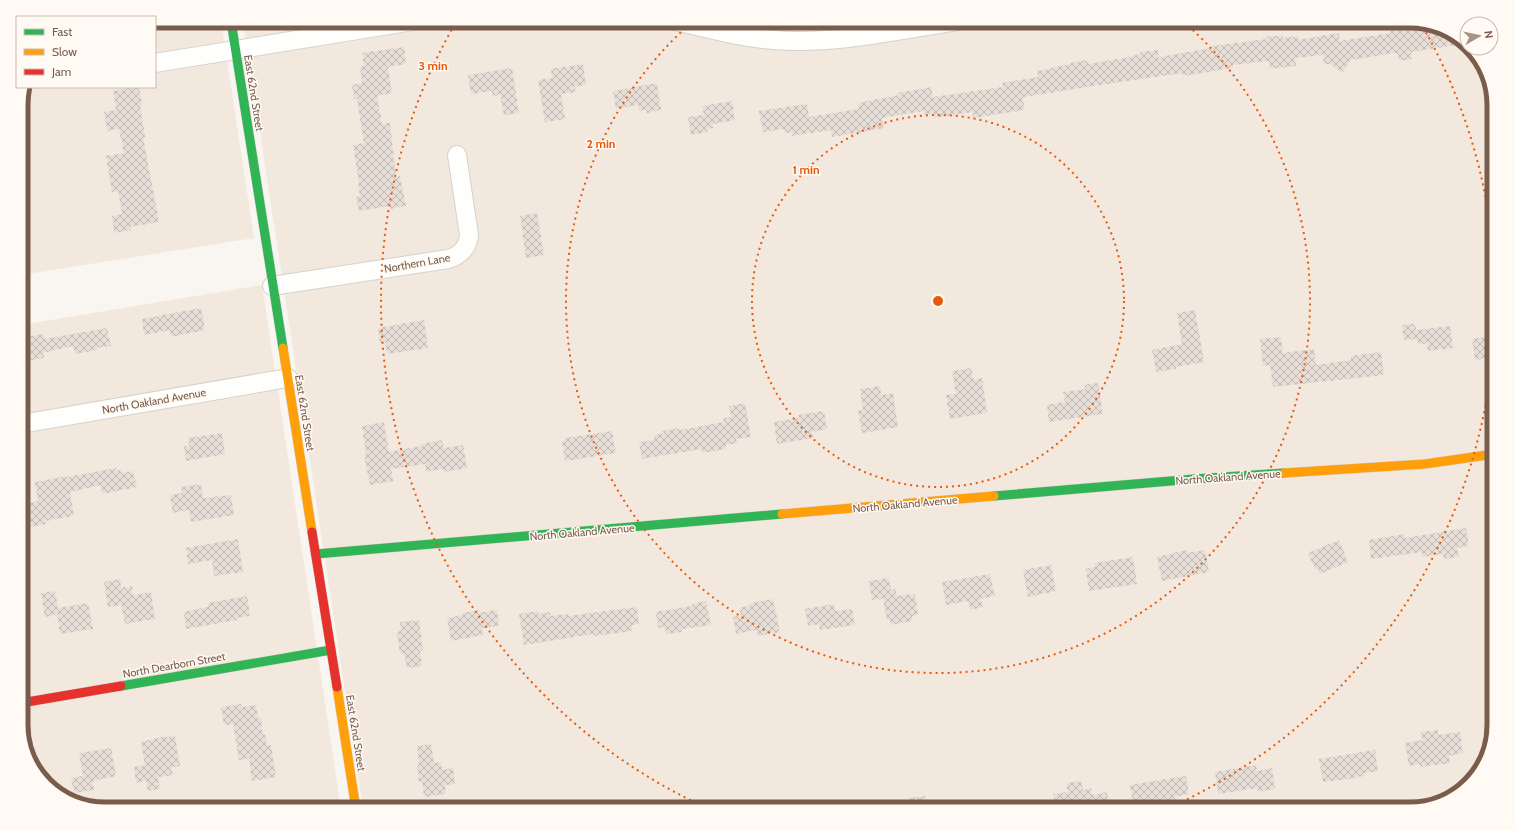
<svg xmlns="http://www.w3.org/2000/svg" width="1515" height="830" viewBox="0 0 1515 830" font-family="Cabin,sans-serif">
<style>
.residential{fill:#f2e8de}
.building{fill:url(#building-cross-hatch)}
.lines{fill:none;stroke-linecap:round;stroke-linejoin:round}
.street-casing{stroke:#d7d1cb;stroke-width:20}
.fast-casing{stroke:#d9d2cb;stroke-width:10}
.slow-casing{stroke:#d9d2cb;stroke-width:10}
.jam-casing{stroke:#d9d2cb;stroke-width:10}
.street{stroke:#fefefd;stroke-width:18}
.fast{stroke:#30b455;stroke-width:9}
.slow{stroke:#ff9f0a;stroke-width:9}
.jam{stroke:#e5322d;stroke-width:9}
.ring{fill:none;stroke:#e8590c;stroke-width:2;stroke-dasharray:2 4}
.labels{text-anchor:middle;stroke-width:3;stroke-linejoin:round;paint-order:stroke}
.street-label{font-size:11px;fill:#7a5c4d;stroke:#fffaf3}
.rim{fill:none;stroke:#7a5c4d;stroke-width:5}
.centre{fill:#e8590c;stroke:#fffaf3;stroke-width:2}
.ring-label{font-size:12px;text-anchor:middle;font-weight:bold;fill:#e8590c;stroke:#fffaf3;stroke-width:3;stroke-linejoin:round;paint-order:stroke}
</style>
<defs>
<pattern id="building-cross-hatch" width="8" height="8" patternUnits="userSpaceOnUse"><rect width="8" height="8" fill="#e6ded7"/><path d="M0 0l8 8M0 8l8-8" fill="none" stroke="#bfb7b1"/></pattern>
</defs>
<rect width="100%" height="100%" fill="#f9f5f0"/>
<!-- residential -->
<g class="residential">
<path d="M155 21H221L254 238 21 275V100L24 87H155Z"/>
<path d="M243 21H1410L1452 32 1483 63 1494 100V725L1483 767 1452 798 1410 809H363Z"/>
<path d="M262 285 341 809H105L63 798 32 767 21 730V325Z"/>
</g>
<!-- building -->
<g class="building">
<path d="M1406 22 1407 27 1424 25 1452 32 1463 44 1411 52 1412 59 1399 61 1398 54 1394 53 1351 60 1342 73 1330 64H1324L1323 55 1295 58 1296 66 1270 69 1269 61 1233 65V68L1183 76 1182 73 1113 83 1023 97 1024 110 973 118 972 112 934 118 933 113 924 115 923 111 882 118 884 128 832 137 831 130 792 136V132L785 133 784 129 763 132 759 111 807 104 809 117 859 109 858 103 899 95 898 93 931 87 933 97 1003 87 1002 83 1038 77 1037 71 1053 68V67L1071 64 1070 63 1087 60 1088 64 1124 58 1140 54V52L1158 50 1159 57 1212 48V46L1267 39 1266 37 1283 35V38L1298 36V40L1339 33 1340 41 1391 33 1389 25Z"/>
<path d="M404 47 406 64 388 67 392 93 377 96 382 124 390 123 396 177 400 176 406 206 390 209V206L359 211 356 197 360 196 358 183H359L353 145 364 143 357 99H354L352 85 362 83 360 66H364L362 53Z"/>
<path d="M583 64 586 85 575 87 576 92 561 94 565 119 545 122 538 80 552 78 551 69Z"/>
<path d="M512 68 519 113 504 115 500 95 492 96V91L471 94 468 75Z"/>
<path d="M657 83 661 110 647 113 646 110 639 111 638 105 616 109 613 91Z"/>
<path d="M135 87H139L142 105 140 106 145 137H143L159 222 130 227 131 230 114 233 112 216 122 214 118 191 112 192 106 156 124 153 119 129 107 131 104 112 116 110 113 91Z"/>
<path d="M732 101 735 120 713 124V128L707 129 708 132 691 135 688 117 704 115 702 106Z"/>
<path d="M537 213 544 255 526 258 520 216Z"/>
<path d="M201 308 205 330 171 337 170 330 144 335 142 319Z"/>
<path d="M1195 310 1204 362 1176 367V369L1156 372 1152 350 1182 344 1177 313Z"/>
<path d="M424 320 428 348 387 354 385 342 380 343 378 328Z"/>
<path d="M1415 324 1416 330 1450 326 1453 348 1428 351 1427 343 1418 345 1417 339 1404 340 1402 325Z"/>
<path d="M107 328 111 346 97 348V350L75 354 73 346 46 352 43 353 44 358 21 362V338L43 334 44 339Z"/>
<path d="M1494 335V357L1475 360 1472 339Z"/>
<path d="M1281 337 1283 353 1314 349 1316 365 1351 360V356L1381 352 1384 375 1273 387 1270 365 1263 366 1260 339Z"/>
<path d="M971 368 974 380 982 378 987 413 950 419 946 395 956 394 952 371Z"/>
<path d="M1098 383 1103 414 1049 422 1047 405 1065 402 1063 392 1085 389 1084 385Z"/>
<path d="M880 386 881 395 893 393 898 427 862 433 858 411 863 410 860 389Z"/>
<path d="M745 403 751 437 736 439 737 443 726 445V449L702 453 701 449 642 459 639 442 654 440V435L664 433 663 431 680 428V430L724 422 723 418 731 417 729 406Z"/>
<path d="M824 411 827 429 812 432 813 438 777 444 774 422 799 418 798 415Z"/>
<path d="M384 422 389 452 422 446 421 444 442 440 444 448 463 445 467 468 444 472 443 469 426 472 425 464 391 469 393 481 370 485 364 455 366 454 362 426Z"/>
<path d="M612 431 616 453 565 461 562 441 566 440 565 438Z"/>
<path d="M222 433 225 454 186 461 184 446H189L188 438Z"/>
<path d="M116 468 117 470H120L121 473 133 471 137 487 102 494 101 485 70 492 74 516 45 521 46 524 31 527 27 504 38 501 35 482 67 476V477Z"/>
<path d="M201 484 203 498 231 495 234 515 191 522 189 510 173 513 170 495 182 493 181 487Z"/>
<path d="M1466 528 1469 546 1457 548 1459 557 1444 559 1443 554 1422 557V552L1371 559 1369 540 1405 534V538Z"/>
<path d="M238 539 243 572 214 576 212 560 188 564 186 548Z"/>
<path d="M1339 540 1348 562 1320 574 1317 568 1315 569 1308 553Z"/>
<path d="M1187 550V553L1205 550 1209 572 1162 581 1157 557Z"/>
<path d="M1133 557 1137 584 1089 591 1086 569 1095 567 1094 563Z"/>
<path d="M1051 565 1056 591 1028 597 1023 570Z"/>
<path d="M990 574 995 596 981 599 983 607 970 610 968 601 946 605 942 582Z"/>
<path d="M889 578 891 590 895 589 897 596 915 594 918 615 912 616V621L890 625V620H887L883 599 872 600 869 581Z"/>
<path d="M120 579 121 588 132 586 133 595 151 592 155 619 125 624 121 605 108 607 104 582Z"/>
<path d="M55 591 58 608 88 603 93 629 60 634 57 615 45 617 41 593Z"/>
<path d="M247 596 250 616 236 618 237 620 186 629 184 612 208 607V603Z"/>
<path d="M773 599 780 632 758 636 756 630 736 634 733 617 741 615 739 608 751 605 750 603Z"/>
<path d="M706 601 711 625 682 629V632L666 634 664 627 658 628 656 612 692 606V604Z"/>
<path d="M834 604 835 611 852 609 855 625 820 630 819 624 808 626 805 609Z"/>
<path d="M637 607 639 624 632 625V631L594 636 593 634 524 645 519 614 538 611 539 614 550 612 551 616 568 614V616Z"/>
<path d="M479 610V613L497 610 499 626 482 628 483 635 451 641 447 618 463 615 462 613Z"/>
<path d="M419 620 423 650 420 651 422 666 407 668 404 653 400 654 397 632 401 631 400 622Z"/>
<path d="M241 704 242 707 256 705 258 718H261L263 735 265 734 267 745H271L276 777 252 781 249 759 239 760 233 724 224 725 221 707Z"/>
<path d="M1438 730V735L1460 732 1463 753 1449 756 1450 763 1420 767V764L1409 766 1405 743 1422 740 1421 732Z"/>
<path d="M166 736V737L175 736 180 766 171 768 173 775 158 777 160 789 148 791 146 781 136 783 134 767 145 765 141 742Z"/>
<path d="M431 744 434 763 441 762 442 770 453 768 455 784 445 785 446 794 424 797 422 781 419 782 417 766 419 765 417 746Z"/>
<path d="M111 748 116 776 93 781 94 790 74 793 71 778 83 776 79 753Z"/>
<path d="M1375 750 1378 771 1364 773 1365 776 1356 777V778L1323 782 1319 759Z"/>
<path d="M1256 765 1257 771 1272 768 1275 789 1258 792 1257 788 1218 794 1215 772Z"/>
<path d="M1186 776 1189 794 1175 797 1176 805 1151 809 1150 805 1134 808 1130 785Z"/>
<path d="M1081 781 1083 790 1091 788 1092 795 1107 792 1110 809H1056L1053 794 1068 792 1066 783Z"/>
<path d="M925 796 927 809H911L909 798Z"/>
</g>
<g class="lines">
<defs>
<g id="street">
<path d="M675 21C708 28 741 38 774 40 835 45 897 30 957 21"/>
<path d="M155 63 413 21"/>
<path d="M272 286 448 259C460 256 468 247 469 235L457 155"/>
<path d="M21 424 288 378"/>
</g>
<g id="fast">
<path d="M231 21 283 348"/>
<path d="M994 496 1194 479 1284 473"/>
<path d="M316 554 782 514"/>
<path d="M121 686 331 650"/>
</g>
<g id="slow">
<path d="M283 348 312 532"/>
<path d="M1284 473 1425 464 1494 454"/>
<path d="M782 514 994 496"/>
<path d="M337 687 356 809"/>
</g>
<g id="jam">
<path d="M312 532 337 687"/>
<path d="M21 703 121 686"/>
</g>
</defs>
<!-- street casing -->
<use href="#street" class="street-casing"/>
<!-- fast casing -->
<use href="#fast" class="fast-casing"/>
<!-- slow casing -->
<use href="#slow" class="slow-casing"/>
<!-- jam casing -->
<use href="#jam" class="jam-casing"/>
<!-- street -->
<use href="#street" class="street"/>
<!-- fast -->
<use href="#fast" class="fast"/>
<!-- slow -->
<use href="#slow" class="slow"/>
<!-- jam -->
<use href="#jam" class="jam"/>
</g>
<!-- distance rings -->
<g class="ring">
<circle cx="938" cy="301" r="186"/>
<path d="M1184 22A372 372 0 1 1 692 22"/>
<path d="M1494 340A557 557 0 0 1 1169 808M707 808A557 557 0 0 1 456 22M1423 27A557 557 0 0 1 1494 262"/>
</g>
<g class="labels">
<!-- street labels -->
<g class="street-label">
<text transform="translate(254 93) rotate(81)" y="4">East 62nd Street</text>
<text transform="translate(417 263) rotate(-10)" y="4">Northern Lane</text>
<text transform="translate(154 401) rotate(-10)" y="4">North Oakland Avenue</text>
<text transform="translate(305 413) rotate(81)" y="4">East 62nd Street</text>
<text transform="translate(1228 477) rotate(-4)" y="4">North Oakland Avenue</text>
<text transform="translate(905 504) rotate(-5)" y="4">North Oakland Avenue</text>
<text transform="translate(582 532) rotate(-5)" y="4">North Oakland Avenue</text>
<text transform="translate(174 665) rotate(-10)" y="4">North Dearborn Street</text>
<text transform="translate(356 733) rotate(81)" y="4">East 62nd Street</text>
</g>
</g>
<!-- crop -->
<path d="M0 0H1515V830H0ZM105 28H1410A77 77 0 0 1 1487 105V725A77 77 0 0 1 1410 802H105A77 77 0 0 1 28 725V105A77 77 0 0 1 105 28Z" fill="#fffaf3" fill-rule="evenodd"/>
<path class="rim" d="M105 28H1410A77 77 0 0 1 1487 105V725A77 77 0 0 1 1410 802H105A77 77 0 0 1 28 725V105A77 77 0 0 1 105 28Z"/>
<circle cx="938" cy="301" r="6" class="centre"/>
<g class="ring-label">
<text x="433" y="70">3 min</text>
<text x="601" y="148">2 min</text>
<text x="806" y="174">1 min</text>
</g>
<!-- legend -->
<rect x="16" y="16" width="140" height="72" fill="#fffaf3" stroke="#cabbb1"/>
<rect x="24" y="29" width="20" height="6" fill="#30b455" stroke="#cabbb1"/>
<text x="52" y="36" font-size="12" fill="#7a5c4d">Fast</text>
<rect x="24" y="49" width="20" height="6" fill="#ff9f0a" stroke="#cabbb1"/>
<text x="52" y="56" font-size="12" fill="#7a5c4d">Slow</text>
<rect x="24" y="69" width="20" height="6" fill="#e5322d" stroke="#cabbb1"/>
<text x="52" y="76" font-size="12" fill="#7a5c4d">Jam</text>
<!-- north arrow -->
<g transform="translate(1479 36) rotate(81)"><circle r="19" fill="#fffaf3" stroke="#cabbb1"/>
<path d="M0-3L7 15L0 10L-7 15Z" fill="#a69286"/>
<text y="-6" font-size="11" font-weight="bold" text-anchor="middle" fill="#7a5c4d">N</text>
</g>
</svg>
